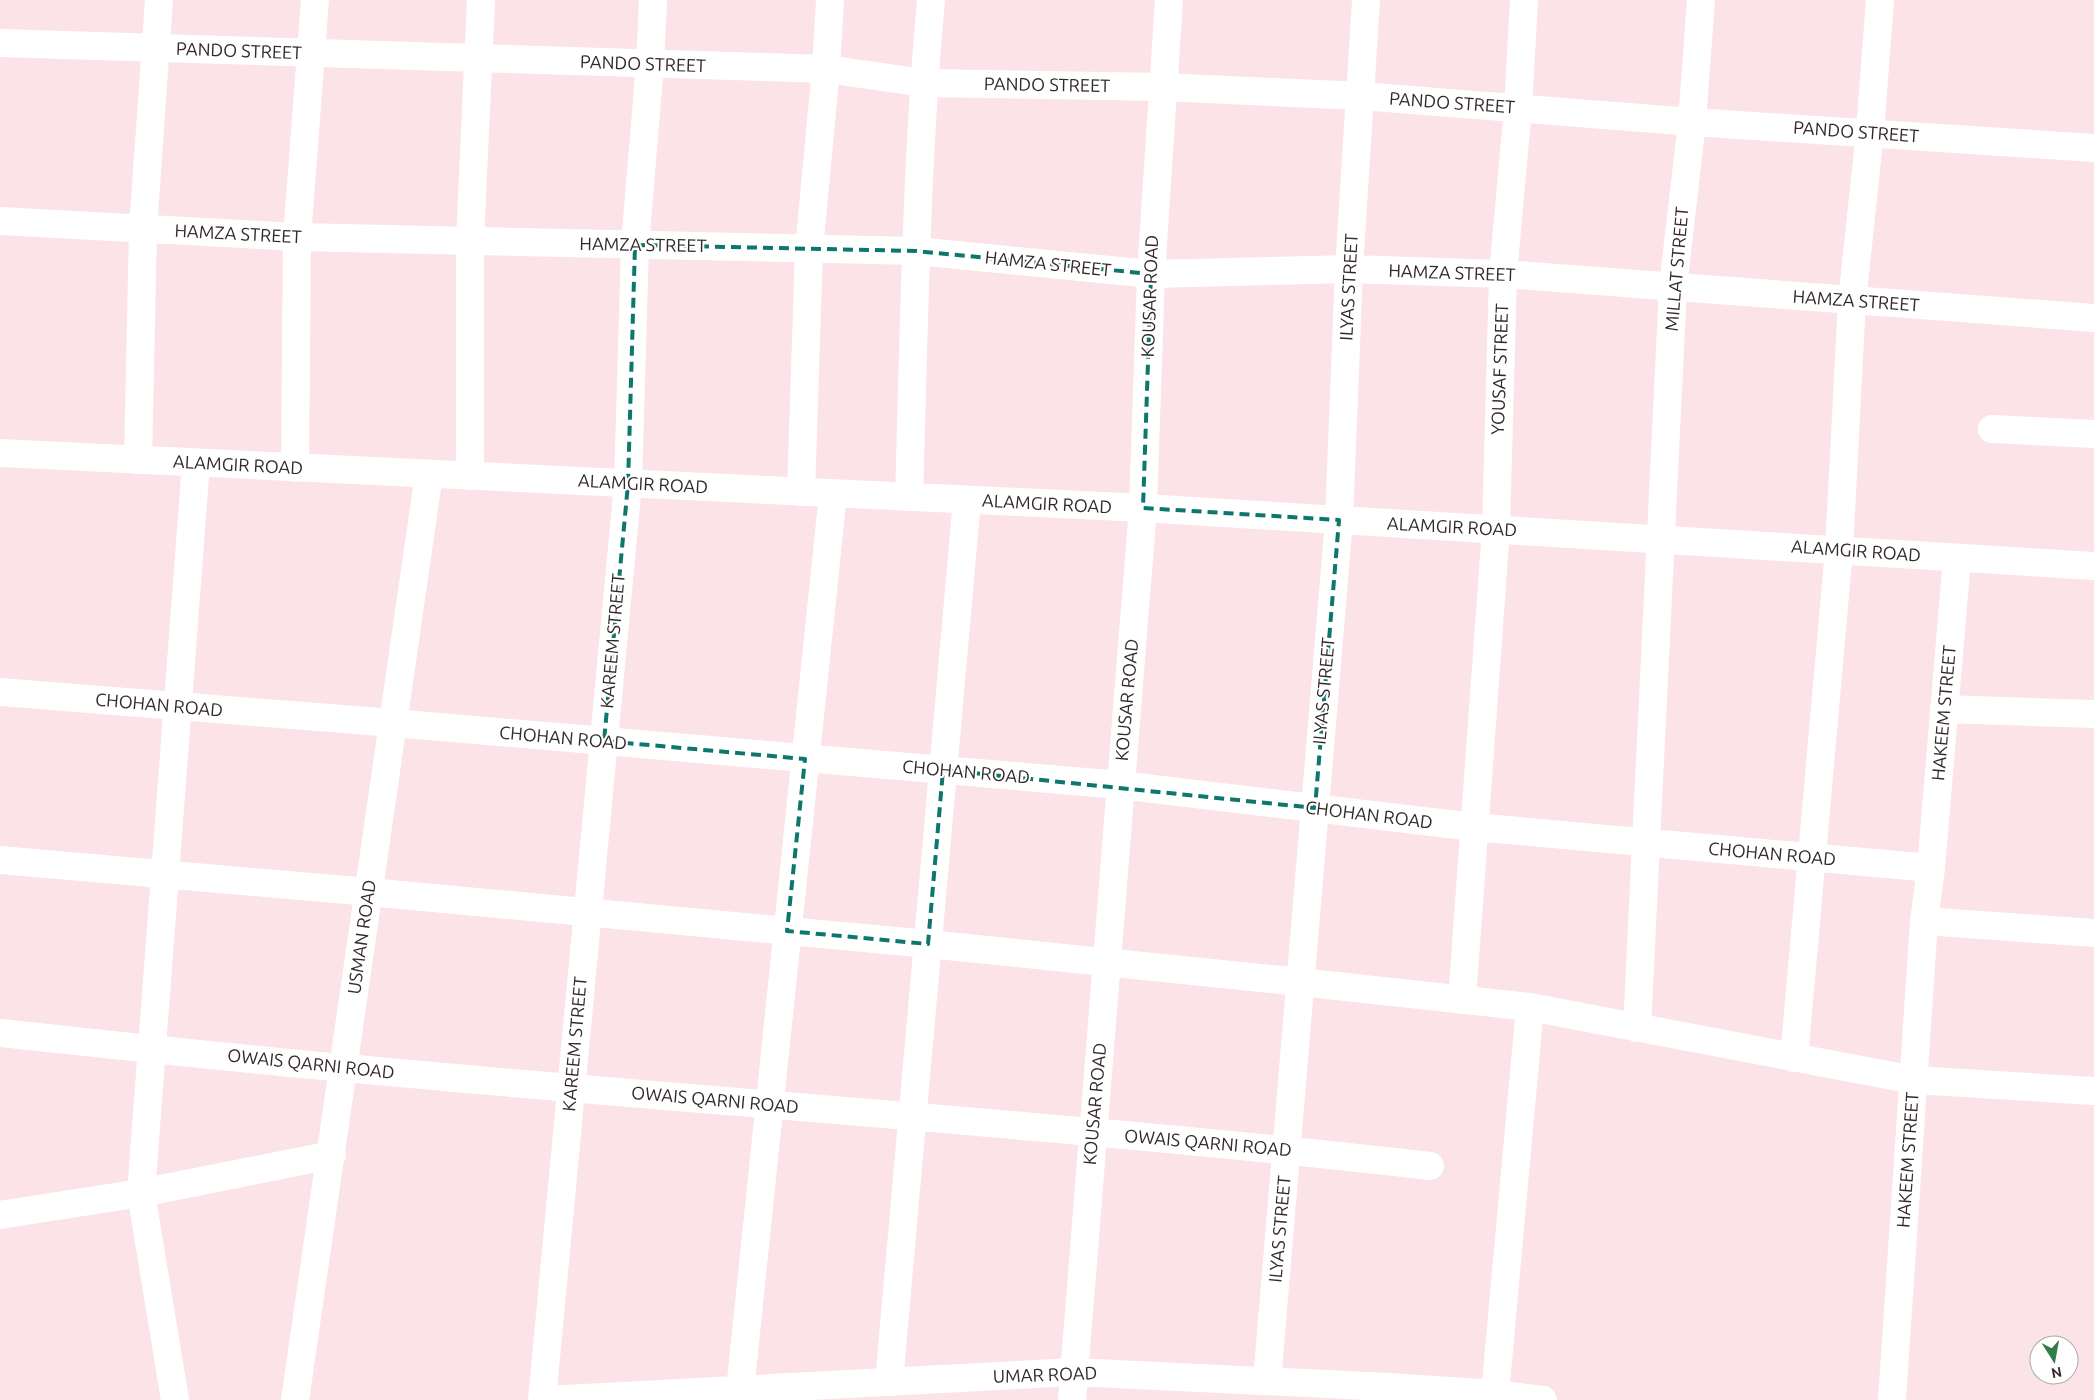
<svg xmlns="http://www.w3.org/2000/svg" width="2094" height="1400" viewBox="0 0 2094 1400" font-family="Ubuntu,sans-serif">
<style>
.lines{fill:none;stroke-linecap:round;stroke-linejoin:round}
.minor{stroke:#fff;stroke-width:28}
.marked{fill:none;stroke:#0f766e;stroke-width:4;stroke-dasharray:10 6;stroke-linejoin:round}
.labels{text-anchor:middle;stroke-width:4;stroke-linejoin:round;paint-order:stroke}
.street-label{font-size:18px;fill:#32292b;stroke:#fff}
</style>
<rect width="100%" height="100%" fill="#fce3e8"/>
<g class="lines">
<!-- minor -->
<g class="minor">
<path d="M0 43 826 69 924 83 1162 87 1361 96 1692 122 2094 148"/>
<path d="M0 221 297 237 916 251 1151 274 1349 269 1503 274 2094 318"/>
<path d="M1992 429 2094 434"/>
<path d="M0 453 1143 508 2094 566"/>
<path d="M138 460 143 229 159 0"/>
<path d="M295 468 297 237 315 0"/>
<path d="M470 476V241L481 0"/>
<path d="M801 492 809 249 826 69 830 0"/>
<path d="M909 497C914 331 916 165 931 0"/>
<path d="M0 692 393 723 1120 785 1474 827 1931 868"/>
<path d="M1944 709 2094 714"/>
<path d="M0 860 369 892 928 944 1300 982 1530 1007 1914 1080 2094 1091"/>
<path d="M1924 921 2094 933"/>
<path d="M1462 1000 1496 529 1503 274 1518 108 1524 0"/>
<path d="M1637 1028 1673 287 1692 122 1701 0"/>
<path d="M0 1033C115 1045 230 1058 345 1068 706 1102 1069 1125 1430 1166"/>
<path d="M1794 1058 1839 550 1852 301 1870 132 1880 0"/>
<path d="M0 1215 141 1193 332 1155"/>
<path d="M1267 1381 1339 520 1349 269 1366 0"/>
<path d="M889 1382 967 500"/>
<path d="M740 1390 833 494"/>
<path d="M1495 1394 1530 1007"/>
<path d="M175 1400 141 1193 196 463"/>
<path d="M295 1400 429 474"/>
<path d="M542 1400 628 484 635 245 650 64 653 0"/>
<path d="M546 1400 1074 1372 1389 1387 1495 1394 1543 1400"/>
<path d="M1072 1400 1143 508 1151 274 1169 0"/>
<path d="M1892 1400 1924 921 1931 868 1957 558"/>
</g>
</g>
<!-- marked area -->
<path class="marked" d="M635 245 916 251 1151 274 1143 508 1339 520 1315 808 943 770 928 944 787 931 805 759 604 741 628 484Z"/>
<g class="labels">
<!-- street labels -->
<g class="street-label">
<text transform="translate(239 51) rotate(2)" y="6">PANDO STREET</text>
<text transform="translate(643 64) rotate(2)" y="6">PANDO STREET</text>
<text transform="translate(1047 85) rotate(1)" y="6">PANDO STREET</text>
<text transform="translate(1452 103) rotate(4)" y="6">PANDO STREET</text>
<text transform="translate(1856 132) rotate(4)" y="6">PANDO STREET</text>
<text transform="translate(238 234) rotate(3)" y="6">HAMZA STREET</text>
<text transform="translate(643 245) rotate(1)" y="6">HAMZA STREET</text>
<text transform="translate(1048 264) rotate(6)" y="6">HAMZA STREET</text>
<text transform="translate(1677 269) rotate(-85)" y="6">MILLAT STREET</text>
<text transform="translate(1452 273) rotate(2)" y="6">HAMZA STREET</text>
<text transform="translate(1349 287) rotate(-87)" y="6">ILYAS STREET</text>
<text transform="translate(1150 296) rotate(-88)" y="6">KOUSAR ROAD</text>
<text transform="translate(1856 301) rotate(4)" y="6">HAMZA STREET</text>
<text transform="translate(1500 369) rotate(-88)" y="6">YOUSAF STREET</text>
<text transform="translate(238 465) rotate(3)" y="6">ALAMGIR ROAD</text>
<text transform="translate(643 484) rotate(3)" y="6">ALAMGIR ROAD</text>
<text transform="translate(1047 504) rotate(3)" y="6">ALAMGIR ROAD</text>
<text transform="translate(1452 527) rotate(3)" y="6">ALAMGIR ROAD</text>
<text transform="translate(1856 551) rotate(4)" y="6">ALAMGIR ROAD</text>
<text transform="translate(613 641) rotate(-85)" y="6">KAREEM STREET</text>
<text transform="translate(1324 691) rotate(-85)" y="6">ILYAS STREET</text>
<text transform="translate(1127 700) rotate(-85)" y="6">KOUSAR ROAD</text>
<text transform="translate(159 705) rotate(5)" y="6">CHOHAN ROAD</text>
<text transform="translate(1944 713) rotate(-85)" y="6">HAKEEM STREET</text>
<text transform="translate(563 738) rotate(5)" y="6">CHOHAN ROAD</text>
<text transform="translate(966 772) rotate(5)" y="6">CHOHAN ROAD</text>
<text transform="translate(1369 815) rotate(7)" y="6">CHOHAN ROAD</text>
<text transform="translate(1772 854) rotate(5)" y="6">CHOHAN ROAD</text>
<text transform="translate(362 937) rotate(-82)" y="6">USMAN ROAD</text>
<text transform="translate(575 1044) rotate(-85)" y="6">KAREEM STREET</text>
<text transform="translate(311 1064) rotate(6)" y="6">OWAIS QARNI ROAD</text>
<text transform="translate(715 1100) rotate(5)" y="6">OWAIS QARNI ROAD</text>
<text transform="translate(1095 1104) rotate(-85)" y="6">KOUSAR ROAD</text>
<text transform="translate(1208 1143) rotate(5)" y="6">OWAIS QARNI ROAD</text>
<text transform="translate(1908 1160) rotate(-86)" y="6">HAKEEM STREET</text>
<text transform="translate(1280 1229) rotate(-85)" y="6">ILYAS STREET</text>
<text transform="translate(1045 1375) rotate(-2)" y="6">UMAR ROAD</text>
</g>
</g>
<!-- north arrow -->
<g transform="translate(2054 1360) rotate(169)"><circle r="24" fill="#ffffff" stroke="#ada9aa"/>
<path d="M0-4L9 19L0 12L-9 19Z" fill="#317d4c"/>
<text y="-8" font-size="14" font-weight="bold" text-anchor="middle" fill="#32292b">N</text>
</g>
</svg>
